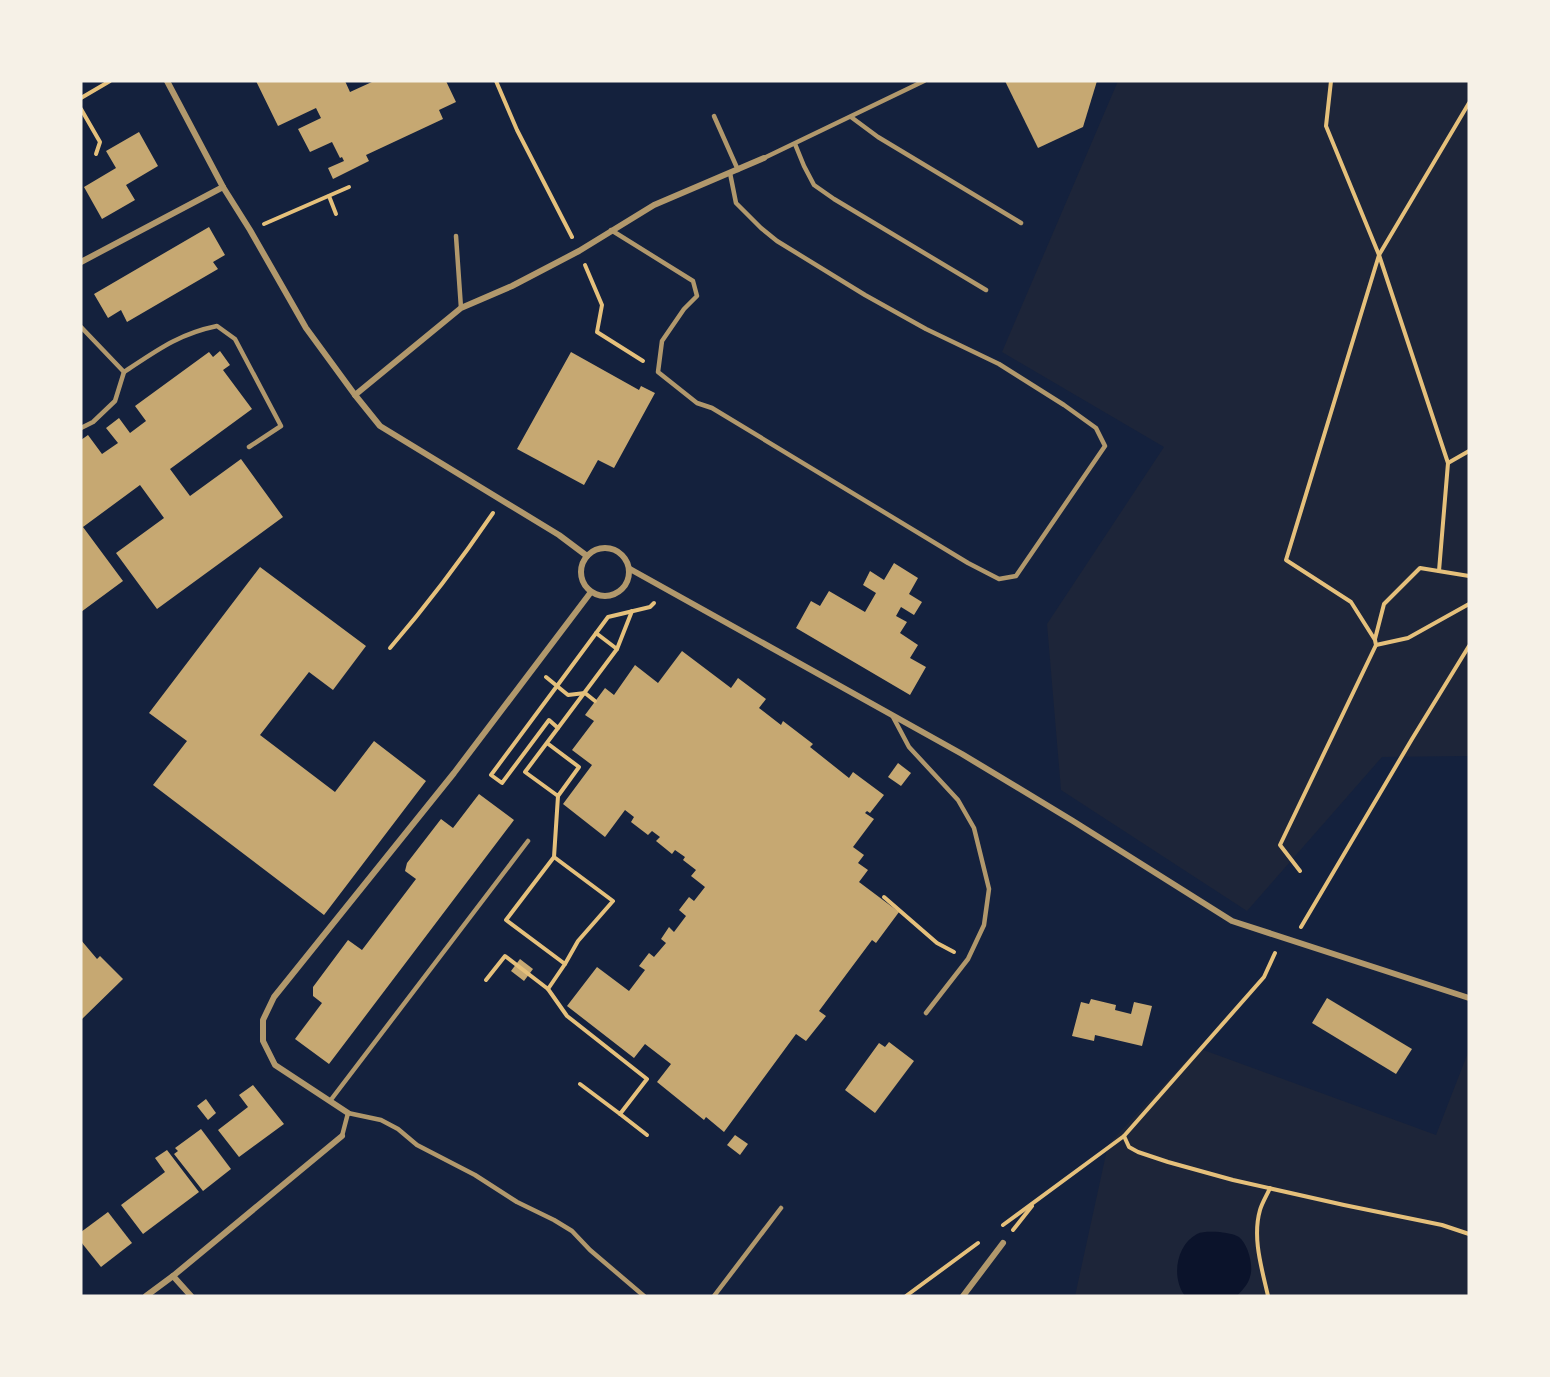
<svg xmlns="http://www.w3.org/2000/svg" width="1550" height="1377" viewBox="0 0 1550 1377" font-family="Arial,sans-serif">
<style>
.green{fill:#1d2539}
.water{fill:#0b132b}
.building{fill:#c6a872}
.lines{fill:none;stroke-linecap:round;stroke-linejoin:round}
.path{stroke:#e5c07b;stroke-width:4}
.service{stroke:#b1986c;stroke-width:4.5}
.minor{stroke:#b1986c;stroke-width:6}
</style>
<rect width="100%" height="100%" fill="#14213d"/>
<!-- green -->
<g class="green">
<path d="M1118 81H1469V756L1382 757 1247 911 1061 790 1047 624 1164 447 1002 352Z"/>
<path d="M1198 1048 1436 1135 1469 1050V1296H1075L1108 1145Z"/>
</g>
<!-- water -->
<path class="water" d="M1220 1232C1226 1233 1234 1234 1239 1237 1248 1244 1254 1266 1250 1277 1248 1285 1242 1290 1237 1296H1185C1171 1278 1176 1245 1197 1234 1203 1231 1213 1232 1220 1232Z"/>
<!-- building -->
<g class="building">
<path d="M256 81H345L350 92 374 81H446L456 102 439 110 443 119 366 155 369 161 333 179 328 168 344 161 342 157 340 158 332 142 310 152 298 129 321 118 316 108 278 126Z"/>
<path d="M1005 81H1097L1083 127 1038 148Z"/>
<path d="M139 132 158 166 126 185 135 200 102 219 84 187 116 168 106 151Z"/>
<path d="M209 227 225 255 213 262 218 269 127 322 121 310 108 318 94 294Z"/>
<path d="M220 351 230 365 223 370 252 409 170 469 190 496 241 459 283 517 157 609 116 553 164 518 140 485 83 527 123 581 81 612V440L88 435 102 454 118 443 106 428 119 418 130 433 146 421 135 406 209 352 213 357Z"/>
<path d="M571 352 639 390 641 386 655 393 614 468 598 460 584 485 517 449Z"/>
<path d="M894 563 918 578 909 594 922 602 914 615 901 607 896 616 907 622 900 633 918 645 910 658 926 667 910 695 796 628 811 601 820 606 829 591 865 612 876 593 863 585 870 571 884 580Z"/>
<path d="M260 567 366 646 333 690 309 672 260 735 335 792 374 741 426 781 324 915 153 785 187 741 149 713Z"/>
<path d="M682 651 731 688 738 678 766 699 759 708 781 725 783 721 813 744 810 747 849 778 853 772 884 795 870 813 867 811 865 813 874 819 853 847 864 855 858 863 868 870 859 882 899 912 876 943 872 940 819 1011 826 1016 806 1041 796 1034 724 1132 706 1117 704 1120 657 1082 671 1064 645 1044 634 1058 567 1006 597 967 629 991 645 970 639 966 649 953 654 957 666 943 661 939 669 927 674 932 686 916 679 910 689 897 694 901 705 887 691 876 696 870 683 860 685 857 675 850 672 854 656 841 660 837 652 831 648 835 631 822 634 817 625 810 605 837 563 804 592 765 572 750 594 721 585 715 605 688 614 695 635 665 658 683Z"/>
<path d="M898 763 911 773 901 786 888 777Z"/>
<path d="M479 794 514 820 329 1064 295 1039 322 1003 313 996V987L348 940 362 950 416 879 405 871 407 863 441 819 453 828Z"/>
<path d="M81 940 97 959 100 956 123 979 81 1020Z"/>
<path d="M520 959 533 969 524 981 511 971Z"/>
<path d="M1327 998 1412 1049 1396 1074 1312 1023Z"/>
<path d="M1091 999 1116 1005 1115 1010 1131 1014 1134 1002 1152 1006 1142 1046 1095 1035 1094 1041 1072 1036 1081 1002 1089 1004Z"/>
<path d="M889 1042 914 1061 875 1113 845 1090 879 1043 885 1047Z"/>
<path d="M253 1085 284 1124 239 1157 218 1130 248 1107 239 1095Z"/>
<path d="M206 1099 216 1113 208 1120 197 1106Z"/>
<path d="M201 1129 231 1169 203 1191 174 1154 178 1151 175 1148Z"/>
<path d="M735 1135 748 1144 740 1155 727 1145Z"/>
<path d="M167 1150 199 1192 143 1234 121 1205 165 1172 155 1158Z"/>
<path d="M108 1212 132 1243 101 1267 81 1242V1232Z"/>
</g>
<g class="lines">
<!-- path -->
<g class="path">
<path d="M496 81 517 130 572 237"/>
<path d="M1331 81 1326 126 1379 255 1448 463 1439 571"/>
<path d="M81 98 110 81"/>
<path d="M81 109 100 142 96 154"/>
<path d="M329 196 336 214"/>
<path d="M264 224 349 187"/>
<path d="M585 265 602 305 597 332 643 361"/>
<path d="M1448 463 1469 451"/>
<path d="M596 633 617 649"/>
<path d="M1375 639 1384 604 1420 568 1469 576"/>
<path d="M1376 645 1375 640 1351 602 1286 560 1379 255 1469 103"/>
<path d="M390 648C427 605 461 560 493 513"/>
<path d="M546 677 557 686 491 775 502 783 549 720 558 728 617 649 632 611"/>
<path d="M595 701 585 693 568 695 557 686 608 617 650 607 654 603"/>
<path d="M547 743 579 767 558 796 525 772 558 728"/>
<path d="M554 857 613 901 578 941 565 964 506 920 554 857 558 796"/>
<path d="M1300 871 1280 845 1376 645 1408 638 1469 604"/>
<path d="M884 897 937 943 954 952"/>
<path d="M1301 927 1412 739 1469 646"/>
<path d="M486 980 505 956 548 989 565 964"/>
<path d="M548 989 567 1016 647 1079 620 1114 580 1084"/>
<path d="M620 1114 647 1135"/>
<path d="M1124 1136 1129 1147 1138 1152 1168 1162 1233 1180 1344 1205 1442 1225 1469 1234"/>
<path d="M1003 1225 1124 1136 1264 977 1275 953"/>
<path d="M1013 1230 1032 1206"/>
<path d="M906 1296 978 1243"/>
<path d="M1268 1296C1262 1269 1252 1238 1260 1210 1262 1203 1267 1195 1270 1188"/>
</g>
<!-- service -->
<g class="service">
<path d="M714 116 738 170"/>
<path d="M851 117 878 137 1021 223"/>
<path d="M795 144 804 166 814 185 834 199 986 290"/>
<path d="M764 158 924 81"/>
<path d="M611 230 693 281 697 296 684 309 662 341 658 372 697 403 712 408 968 563 999 579 1016 576 1105 446 1096 428 1064 405 999 364 926 329 865 295 777 241 761 228 736 203 730 173"/>
<path d="M456 236 461 308"/>
<path d="M81 327 124 372C156 351 178 334 217 326L235 339 281 426 249 447"/>
<path d="M81 428 93 422 115 401 124 372"/>
<path d="M892 715 909 747 958 800 974 828 989 889 984 925 968 959 926 1013"/>
<path d="M330 1101 528 841"/>
<path d="M342 1136 348 1113 381 1120 398 1129 417 1145 475 1175 517 1202 554 1220 572 1231 590 1250 644 1296"/>
<path d="M714 1296 781 1208"/>
</g>
<!-- minor -->
<g class="minor">
<path d="M167 81 223 187 250 230 306 328 355 395 380 426 559 535 587 556"/>
<path d="M81 262 223 187"/>
<path d="M355 395 461 308 512 286 579 251 654 205 764 158"/>
<circle cx="605" cy="572" r="24"/>
<path d="M630 569 962 754 1073 821 1232 921 1469 998"/>
<path d="M348 1113 275 1065 263 1041V1020L274 997 454 773 591 592"/>
<path d="M173 1276 191 1296"/>
<path d="M146 1296 173 1276 342 1136"/>
<path d="M963 1296 1003 1243"/>
</g>
</g>
<!-- border -->
<rect width="1550" height="1377" fill="none" stroke="#f6f1e7" stroke-width="165"/>
</svg>
